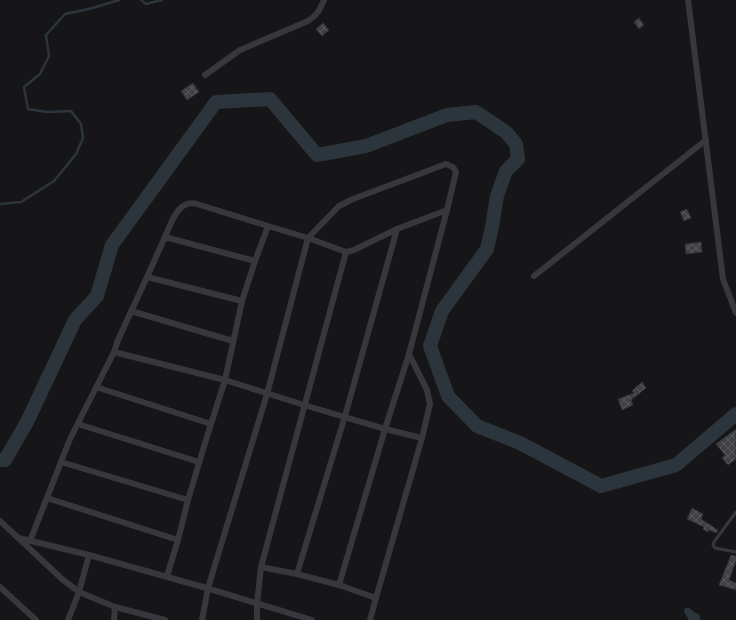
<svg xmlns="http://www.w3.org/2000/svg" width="736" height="620" viewBox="0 0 736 620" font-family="'Nunito Sans',sans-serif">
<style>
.water{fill:#2c353c}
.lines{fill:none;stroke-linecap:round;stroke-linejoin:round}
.stream{stroke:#2c353c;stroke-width:2.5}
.river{stroke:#2c353c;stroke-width:14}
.building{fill:url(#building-cross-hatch);stroke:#303034}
.lane{stroke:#37383d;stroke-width:3}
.street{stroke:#37383d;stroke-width:6}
</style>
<defs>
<pattern id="building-cross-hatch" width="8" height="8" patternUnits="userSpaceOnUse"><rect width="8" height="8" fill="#404145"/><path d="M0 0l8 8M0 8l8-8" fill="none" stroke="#595a5e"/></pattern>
</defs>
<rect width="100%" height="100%" fill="#161618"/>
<!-- water -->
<path class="water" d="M685 608H689C690 609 692 610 693 611 697 614 701 613 700 620H689L684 612Z"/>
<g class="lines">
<!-- stream -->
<g class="stream">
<path d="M141 0 146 4 162 0"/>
<path d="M0 204 21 202 54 181 76 154 83 138 81 124 71 111 47 112 28 109 24 87 40 74 49 56 46 35 65 14 89 9 119 0"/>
</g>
<!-- river -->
<path class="river" d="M0 460H5L27 422 75 320 97 296 112 245 216 102 270 99 317 155 366 146 447 115 476 112 507 133 516 144 518 159 506 171 497 196 492 227 487 249 442 311 430 346 448 396 477 426 520 443 601 486 676 465 736 414"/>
</g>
<!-- building -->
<g class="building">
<path d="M639 18 644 25 639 29 634 22Z"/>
<path d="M323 23 329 30 322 36 316 29Z"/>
<path d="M193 83 199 92 187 100 181 91Z"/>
<path d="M687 209 691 218 684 221 680 212Z"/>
<path d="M701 242 702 252 686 254 685 244Z"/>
<path d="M642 382 646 388 631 400 633 405 622 410 618 399 634 393 632 391Z"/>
<path d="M736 429V459L728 465 722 458 725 455 716 444Z"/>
<path d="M692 508 703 514 701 519 718 530 716 533 709 530 708 532 703 529 704 527 687 519Z"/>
<path d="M731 555 736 556V561L729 580 736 583V590L719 585Z"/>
</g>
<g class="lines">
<!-- lane -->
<path class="lane" d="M736 512 714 542 713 545 715 548 736 552"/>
<!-- street -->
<g class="street">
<path d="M688 0 723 279 736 313"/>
<path d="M205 75 240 50 308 21C317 16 320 9 324 0"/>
<path d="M397 229 447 210"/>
<path d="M165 237C169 228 175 209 185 205 189 203 193 203 197 204L268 226"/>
<path d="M255 261 268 226 308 238 346 252 354 250 397 229 345 416 297 574"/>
<path d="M534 276 706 140"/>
<path d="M147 277 242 301"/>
<path d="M131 311 233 341"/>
<path d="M96 387 211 424"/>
<path d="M78 424 199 462"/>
<path d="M61 462 188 500 178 540 167 576"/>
<path d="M47 498 178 540"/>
<path d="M188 500 205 443 225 380 242 301 255 261 165 237 147 277 118 340 114 352 225 380 304 405 385 429 422 438"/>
<path d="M0 521 62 579 79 592 115 607 165 620"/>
<path d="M19 538 89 555 203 587 312 620"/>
<path d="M30 541 70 439 114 352"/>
<path d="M261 567 297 574 339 585 376 598 422 438 430 404 427 390 409 354"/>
<path d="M0 587 36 620"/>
<path d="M68 620 79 592 89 555"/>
<path d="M114 620 115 607"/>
<path d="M202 620 208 588 267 394 308 238 339 206 353 199 446 164 453 167 456 172 447 210 409 354 385 429 339 585"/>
<path d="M257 620V604L261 567 346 252"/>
<path d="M370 620 376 598"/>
</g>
</g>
</svg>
